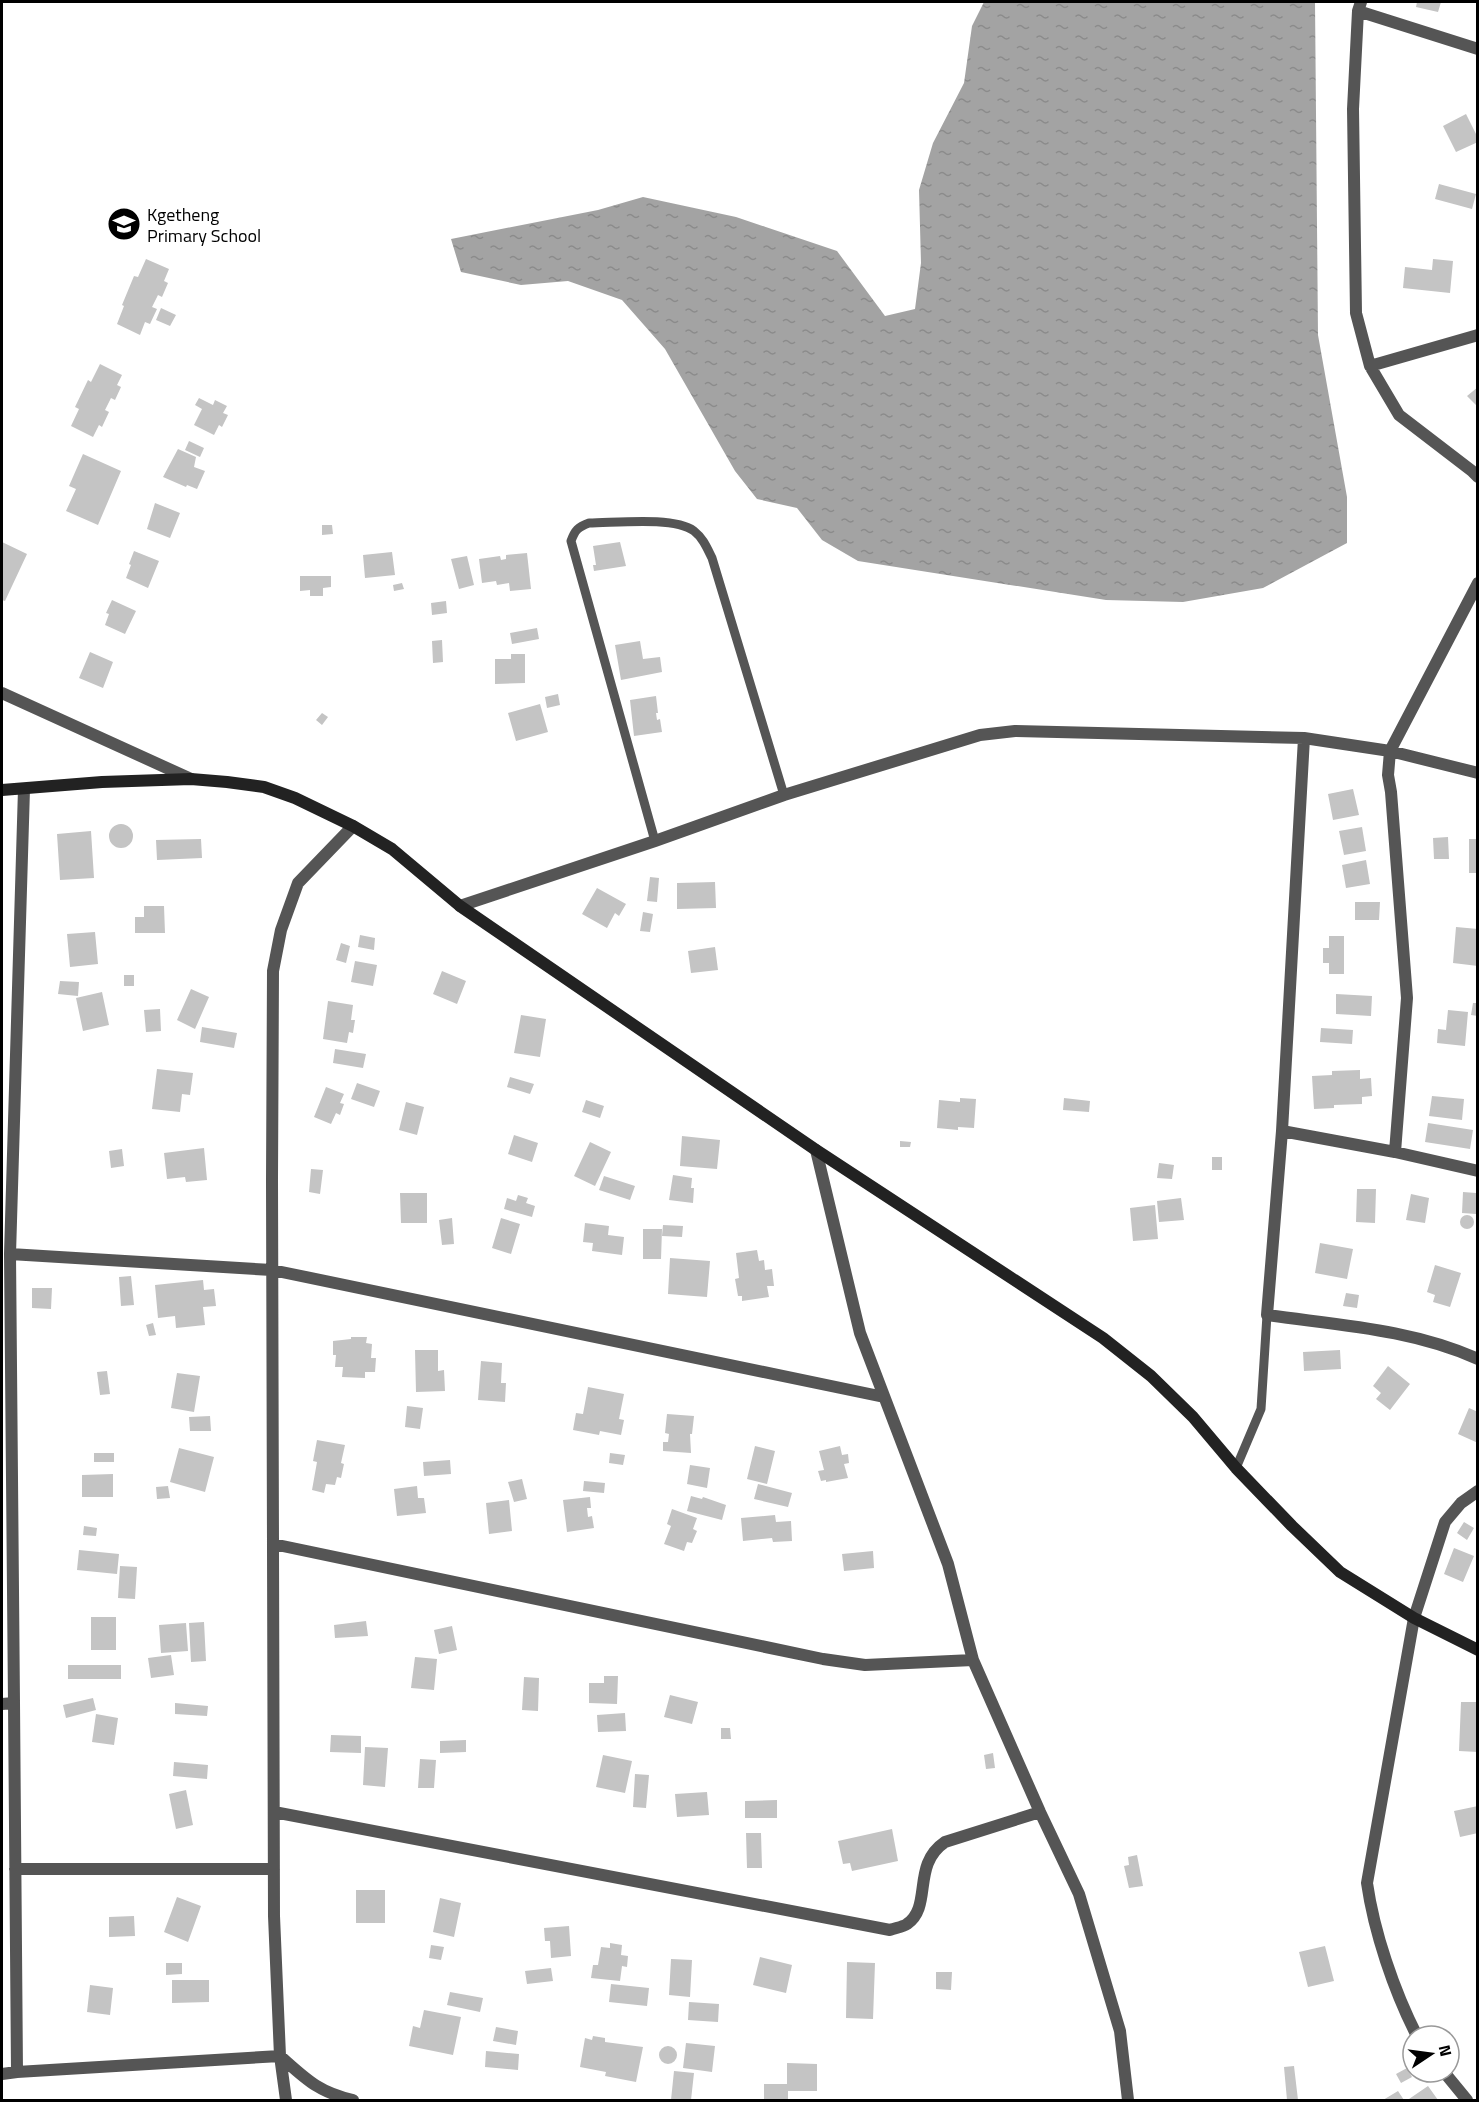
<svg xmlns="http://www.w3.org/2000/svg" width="1479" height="2102" viewBox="0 0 1479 2102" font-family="'Titillium Web',sans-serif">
<defs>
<pattern id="water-ripples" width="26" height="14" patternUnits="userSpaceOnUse" patternTransform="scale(1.5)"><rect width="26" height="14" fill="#a3a3a3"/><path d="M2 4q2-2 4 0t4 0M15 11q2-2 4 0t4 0" fill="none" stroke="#8b8b8b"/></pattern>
</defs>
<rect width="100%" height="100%" fill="#fff"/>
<path fill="url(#water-ripples)" d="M984 2H1315L1318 335 1347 497V543L1263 588 1183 602 1106 600 858 561 822 540 797 508 757 499 735 471 665 349 622 300 568 281 521 285 461 272 451 239 598 210 643 197 736 217 837 251 885 316 915 309 921 263 919 190 933 143 964 83 972 26Z"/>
<path fill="#c4c4c4" d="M1417 2H1441L1438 12 1416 7Z
M1466 114 1478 138V142L1456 152 1443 126Z
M1439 184 1476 194 1472 209 1435 199Z
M146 259 169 269 164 281 168 283 162 297 158 295 152 307 157 309 150 324 145 322 140 335 117 324 124 306 122 305 134 276 138 277Z
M1433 259 1453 261 1450 293 1403 288 1405 267 1432 270Z
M161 308 176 315 170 326 156 320Z
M100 364 122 375 117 385 121 387 115 400 111 398 105 410 109 412 102 427 99 425 93 437 71 426 79 409 75 407 88 380 91 382Z
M1478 387V407L1467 396Z
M199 398 213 405 215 400 227 406 223 413 228 415 222 427 219 425 214 435 194 425 202 409 195 405Z
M189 441 204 448 200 457 185 450Z
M178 449 196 457 194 467 205 471 197 489 187 485 186 487 163 477Z
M83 454 121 471 98 525 66 511 76 489 69 486Z
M155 503 180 513 170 538 147 529Z
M322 525H332L333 534 322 535Z
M2 542 27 554 5 601 2 600Z
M620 542 626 566 594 571 593 565H596L593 546Z
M134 551 159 561 148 588 126 578 131 565 129 564Z
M392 552 395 575 365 578 363 555Z
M527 553 531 589 510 591 509 583 497 585 496 581 482 583 479 559 500 556 501 560 506 559V555Z
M467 556 474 585 459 589 451 559Z
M300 576H331V587L323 588V596H310V590L300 591Z
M402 583 404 589 394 591 393 585Z
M112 600 136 611 125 634 105 625 109 614 106 613Z
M446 601 447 613 432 615 431 603Z
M537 628 539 639 512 644 510 633Z
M442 640 443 662 433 663 432 641Z
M640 641 643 659 660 657 662 672 621 680 615 645Z
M90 652 113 662 103 688 79 678Z
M511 654H525V683L495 684V659H511Z
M558 694 560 705 547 708 545 697Z
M656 696 658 713H656L657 720 660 719 662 732 634 736 630 700Z
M540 704 548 732 516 741 508 713Z
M322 713 328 717 322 725 316 720Z
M1353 789 1359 815 1333 820 1328 794Z
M109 836a12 12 0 1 1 24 0a12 12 0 1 1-24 0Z
M1362 827 1366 851 1344 855 1339 831Z
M91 831 94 878 60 880 57 834Z
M1448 837 1449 859H1434L1433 838Z
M201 839 202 858 157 860 156 840Z
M1469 839H1478V873H1469Z
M1366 860 1370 884 1346 888 1342 865Z
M650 877 659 878 657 902 647 901Z
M715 882 716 908 677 909V883Z
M597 888 626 904 619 916 615 913 607 928 582 914Z
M1355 902H1380L1379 920H1355Z
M144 906H164L165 933H135V917H144Z
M643 912 653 914 650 932 640 931Z
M1456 927 1478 929V966L1453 963Z
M95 932 98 964 70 967 67 934Z
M360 935 375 938 374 950 358 947Z
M1329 936H1344V974H1329V963H1323V948H1329Z
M341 943 350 946 346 963 336 960Z
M715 947 718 970 691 973 688 951Z
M355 961 377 965 373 986 351 982Z
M442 971 466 981 457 1004 433 994Z
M124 975H134V986H124Z
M60 981 79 982 78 996 58 994Z
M191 989 209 997 195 1029 177 1020Z
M102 992 109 1025 83 1031 76 998Z
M1336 994 1372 996 1371 1016 1336 1014Z
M328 1001 353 1005 351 1020H355L353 1033 349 1032 347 1043 323 1039Z
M1473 1003H1478V1016L1471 1015Z
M160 1009 161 1031 146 1032 144 1010Z
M1448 1010 1468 1012 1465 1046 1437 1043 1438 1029 1446 1030Z
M521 1015 546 1019 540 1057 514 1053Z
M202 1027 237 1033 234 1048 200 1042Z
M1321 1028 1353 1030 1352 1044 1320 1042Z
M335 1049 366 1054 363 1068 333 1063Z
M157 1069 193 1073 190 1095 182 1094 180 1112 152 1109Z
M1360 1070V1079L1371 1078 1372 1096 1362 1097V1104L1334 1105V1108L1314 1109 1312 1076 1332 1075V1071Z
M510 1077 534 1084 530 1094 507 1087Z
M357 1083 380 1091 374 1107 351 1099Z
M326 1087 344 1094 340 1103 344 1104 340 1115 336 1113 331 1124 314 1117Z
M1432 1096 1464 1099 1462 1120 1429 1116Z
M960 1098 976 1099 974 1128 958 1127V1130L937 1128 939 1100 960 1102Z
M1064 1098 1090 1101 1089 1112 1063 1110Z
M586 1100 604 1106 600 1118 582 1112Z
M406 1102 424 1107 417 1135 399 1130Z
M1428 1123 1473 1130 1470 1149 1425 1142Z
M514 1135 538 1143 532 1162 508 1154Z
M682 1136 720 1140 717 1169 680 1166Z
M900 1141 911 1142 910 1147H900Z
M590 1142 611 1152 595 1186 574 1176Z
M204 1148 207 1180 186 1182 185 1177 167 1179 164 1153Z
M122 1149 124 1166 111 1168 109 1151Z
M1212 1157H1222V1170H1212Z
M1159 1163 1174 1165 1172 1179 1157 1178Z
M311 1169 323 1170 320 1194 309 1192Z
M673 1175 692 1178 691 1188H694L693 1203 669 1200Z
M604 1176 635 1186 630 1200 599 1190Z
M1357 1189H1376L1375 1223 1356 1222Z
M1463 1192 1476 1193V1214L1462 1213Z
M400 1193H427V1223H401Z
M1411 1194 1429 1198 1425 1223 1406 1220Z
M518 1195 528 1198 526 1203 535 1206 532 1217 504 1209 507 1198 516 1201Z
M1181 1198 1184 1220 1159 1222 1157 1201Z
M1155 1205 1158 1239 1133 1241 1130 1208Z
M1460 1222a7 7 0 1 1 14 0a7 7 0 1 1-14 0Z
M452 1218 454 1244 442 1245 439 1220Z
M501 1218 520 1224 511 1254 492 1248Z
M585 1223 609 1226 608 1235 624 1237 622 1255 592 1251 593 1243 583 1242Z
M663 1225 683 1226 682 1237 662 1236Z
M643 1229H662L661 1259H643Z
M1320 1243 1353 1249 1347 1279 1315 1273Z
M757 1250 759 1261 764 1260 765 1270 772 1269 774 1286H767L769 1297 742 1301V1296H738L735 1279 739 1278 736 1253Z
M670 1258 710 1261 707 1297 668 1294Z
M1435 1265 1461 1273 1450 1307 1433 1302 1435 1295 1427 1292Z
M131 1276 134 1305 121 1306 119 1277Z
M203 1280 204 1290 214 1289 216 1306 203 1307 205 1325 176 1328 175 1316 158 1318 155 1285Z
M32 1288H52L51 1309 32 1308Z
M1346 1293 1359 1295 1357 1308 1343 1306Z
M153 1323 156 1335 149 1336 146 1325Z
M351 1337H367L366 1343 372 1344 371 1358H376L375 1372H365V1378L342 1377 343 1367H335L336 1355H333V1341L351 1339Z
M415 1350H438V1371L444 1370 445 1391 416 1392Z
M1340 1350 1341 1369 1304 1371 1303 1352Z
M481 1361 502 1363 501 1383H506L505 1402 478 1400Z
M1388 1366 1410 1384 1390 1410 1376 1399 1381 1393 1373 1386Z
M107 1371 110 1394 100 1395 97 1372Z
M177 1373 200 1376 194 1412 171 1408Z
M588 1387 624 1394 619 1419 624 1420 621 1435 600 1431 599 1435 573 1430 576 1413 583 1414Z
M407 1406 423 1408 420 1429 405 1427Z
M1469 1408 1478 1412V1443L1458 1434Z
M667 1414 694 1416 692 1434H690L691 1453 663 1451V1442H668L669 1434 665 1433Z
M210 1416 211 1431H190L189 1417Z
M317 1440 345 1445 341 1463 344 1464 341 1478 337 1477 335 1485 326 1484 324 1493 312 1490 317 1462 313 1461Z
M755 1446 775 1451 767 1484 747 1479Z
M840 1446 842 1455 848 1454 849 1463 844 1464 848 1478 826 1482V1480L821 1481 818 1471 824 1470 819 1451Z
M179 1448 214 1457 205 1492 170 1482Z
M94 1453H114V1462H94Z
M610 1453 625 1455 623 1465 609 1463Z
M450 1460 451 1474 424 1476 423 1462Z
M690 1465 710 1468 707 1488 687 1484Z
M113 1474V1497H82V1475Z
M522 1479 527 1499 514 1502 508 1482Z
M584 1481 605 1483 604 1493 583 1491Z
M758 1484 792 1493 788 1507 754 1499Z
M168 1486 170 1498 157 1499 156 1487Z
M417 1486 418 1498H424L426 1513 397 1516 394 1489Z
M691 1496 702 1499 703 1497 726 1505 722 1520 687 1511Z
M590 1497 591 1508H587L588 1517 592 1516 594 1528 567 1532 563 1500Z
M509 1500 512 1531 489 1534 486 1503Z
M672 1509 697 1518 693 1529 697 1531 692 1543 687 1542 684 1551 664 1544 671 1526 667 1524Z
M775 1515 776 1522 791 1521 792 1541 773 1542 772 1538 743 1541 741 1518Z
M1464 1522 1474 1528 1467 1540 1457 1533Z
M84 1526 97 1528 96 1536 83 1535Z
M1454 1548 1474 1556 1463 1582 1444 1574Z
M79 1550 119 1554 117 1574 77 1570Z
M873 1551 874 1568 844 1571 842 1554Z
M120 1566 137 1567 135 1599 118 1598Z
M91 1617H116V1650H91Z
M366 1621 368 1636 335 1638 334 1625Z
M204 1622 206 1661 191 1662 189 1623Z
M186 1623 188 1651 161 1653 159 1625Z
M452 1626 457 1650 439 1654 434 1630Z
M171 1655 174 1675 151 1678 148 1658Z
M415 1657 437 1659 434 1690 411 1688Z
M68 1665H121V1679H68Z
M604 1676H618L617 1704 589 1703V1683H604Z
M524 1677 539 1678 538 1711 522 1710Z
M670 1695 698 1702 692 1724 664 1717Z
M93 1698 96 1710 66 1718 63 1705Z
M1461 1702H1478V1752L1459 1751Z
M175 1703 208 1706 207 1716 175 1714Z
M625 1713 626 1731 598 1732 597 1715Z
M96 1714 118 1718 114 1745 92 1742Z
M721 1728H730L731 1739H721Z
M331 1735 361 1736V1753L330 1752Z
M466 1740V1752L440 1753V1741Z
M365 1747 388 1748 385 1787 363 1785Z
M993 1753 995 1768 986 1769 984 1755Z
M603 1755 632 1761 625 1793 596 1787Z
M420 1759 436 1760 434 1788H418Z
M174 1762 208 1765 207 1779 173 1776Z
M635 1774 649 1775 646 1808 633 1807Z
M186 1790 193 1825 176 1829 169 1794Z
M707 1792 709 1815 677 1817 675 1794Z
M777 1800V1818H745V1801Z
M1478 1806V1833L1460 1837 1454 1811Z
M892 1829 898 1861 852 1871 850 1863 843 1864 838 1841Z
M746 1833H761L762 1868H747Z
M1137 1855 1143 1886 1129 1888 1124 1866 1129 1865 1128 1857Z
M356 1890H385V1923H356Z
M177 1897 201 1906 188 1942 164 1932Z
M440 1898 461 1903 454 1937 433 1932Z
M134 1916 135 1936 109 1937V1917Z
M569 1926 571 1956 551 1958 550 1941H545L544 1928Z
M610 1943 622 1945 621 1955 628 1956 627 1967 622 1966 620 1981 591 1978 593 1965H598L601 1947 610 1948Z
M431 1945 444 1947 441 1960 429 1958Z
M1325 1946 1334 1981 1308 1987 1299 1952Z
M760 1957 792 1965 786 1993 753 1985Z
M671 1959 692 1960 690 1997 669 1995Z
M847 1962 875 1963 873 2019 846 2018Z
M166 1963H182V1974L166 1975Z
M551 1968 553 1981 527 1984 525 1971Z
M936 1972H952L951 1990 936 1989Z
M172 1980H209V2002L172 2003Z
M611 1984 649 1988 647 2006 609 2002Z
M90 1985 113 1988 110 2015 87 2012Z
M450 1992 483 1998 480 2012 447 2005Z
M689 2002 719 2004 718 2022 688 2020Z
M424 2010 461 2017 453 2055 409 2046 413 2026 420 2028Z
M496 2027 518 2031 516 2045 493 2041Z
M593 2036 605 2038V2042L643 2047 636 2082 605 2076 606 2072 580 2067 585 2038 592 2040Z
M686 2043 715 2046 712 2072 683 2068Z
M659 2055a9 9 0 1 1 18 0a9 9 0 1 1-18 0Z
M486 2051 519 2054 518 2070 485 2067Z
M787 2063 817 2064V2091H788V2100H764V2084H787Z
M1294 2066 1298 2100H1287L1284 2067Z
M1407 2068 1412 2077 1401 2083 1396 2074Z
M674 2071 694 2073 691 2100H671Z
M1428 2086 1438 2100H1411L1409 2099Z
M1398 2091 1404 2100H1383Z"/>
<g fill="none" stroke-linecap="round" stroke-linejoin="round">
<path stroke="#555" stroke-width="9" d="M655 841 571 541C575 530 578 527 589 523 615 523 674 516 694 531 703 538 707 548 712 558L784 795
M1236 1468 1261 1409 1267 1315"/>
<path stroke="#555" stroke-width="12" d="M1361 2 1358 11 1353 109 1356 313 1370 366 1399 415 1472 471 1478 477
M1358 11 1478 49
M1370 366 1478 335
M2 693 191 779
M1304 738 1282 1131 1267 1315C1337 1325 1412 1329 1478 1359
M460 906 655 841 784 795 980 735 1015 731 1304 738 1390 751 1478 773
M1282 1131 1395 1152 1478 1171
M816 1150 860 1333 948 1564 973 1660 1040 1812 1079 1894 1120 2031 1128 2100
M1395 1152 1407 998 1391 792 1388 775 1390 751 1478 583
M10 1254 272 1270 884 1397
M273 1544 823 1659 865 1665 973 1660
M14 1703 17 2072 280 2056C306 2079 318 2092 353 2100
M2 1704 14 1703 10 1254 24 789
M274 1812 890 1930C895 1928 903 1927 907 1924 933 1906 911 1865 945 1842L1040 1812
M15 1869H274
M1417 2036C1394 1991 1374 1932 1367 1883L1414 1618 1445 1522 1461 1503 1478 1491
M1444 2072 1467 2100
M2 2074 17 2072
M286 2100 280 2056 274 1916 272 1180 273 971 281 930 298 883 353 826"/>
<path stroke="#222" stroke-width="12" d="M2 790 102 782 191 779 227 782 264 787 295 798 353 826 392 849 460 906 816 1150 1103 1338 1151 1376 1193 1417 1236 1468 1292 1526 1340 1572 1414 1618 1478 1650"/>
</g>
<defs>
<g id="school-disc" transform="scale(1.725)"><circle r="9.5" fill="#000" stroke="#fff"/><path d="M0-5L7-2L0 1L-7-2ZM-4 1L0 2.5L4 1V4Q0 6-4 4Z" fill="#fff"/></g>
</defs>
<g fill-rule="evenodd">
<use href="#school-disc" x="124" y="224"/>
</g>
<g text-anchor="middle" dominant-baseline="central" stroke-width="4.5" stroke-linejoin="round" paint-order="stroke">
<g font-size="18" fill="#000" stroke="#fff" text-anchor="start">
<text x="147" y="214">Kgetheng<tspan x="147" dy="21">Primary School</tspan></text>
</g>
</g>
<rect width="1479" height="2102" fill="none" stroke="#000000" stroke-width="6"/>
<g transform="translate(1431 2054) rotate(77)"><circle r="28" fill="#ffffff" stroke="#999999" stroke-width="1.5"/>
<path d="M0-4.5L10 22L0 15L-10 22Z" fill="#000000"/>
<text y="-9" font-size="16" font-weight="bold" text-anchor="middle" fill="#000000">N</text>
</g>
</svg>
